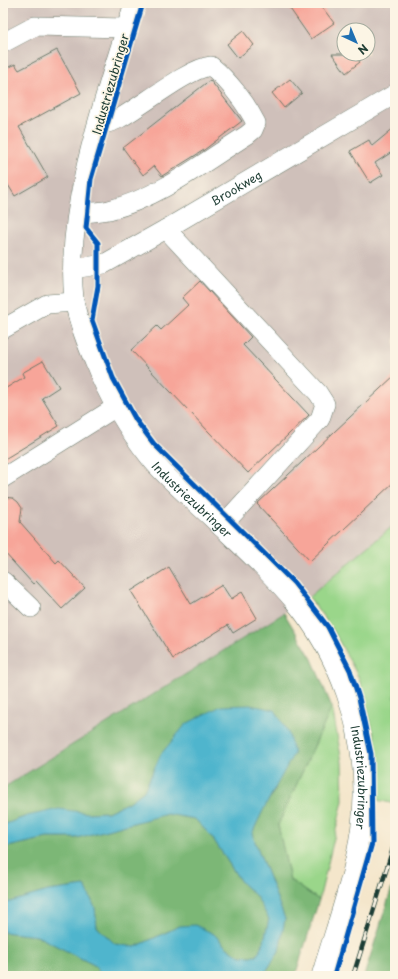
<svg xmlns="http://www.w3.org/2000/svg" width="398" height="979" viewBox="0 0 398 979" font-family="'Playpen Sans',sans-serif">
<rect width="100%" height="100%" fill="#fcf5e5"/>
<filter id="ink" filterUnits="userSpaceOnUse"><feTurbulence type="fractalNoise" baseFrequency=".025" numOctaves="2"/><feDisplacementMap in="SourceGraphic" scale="8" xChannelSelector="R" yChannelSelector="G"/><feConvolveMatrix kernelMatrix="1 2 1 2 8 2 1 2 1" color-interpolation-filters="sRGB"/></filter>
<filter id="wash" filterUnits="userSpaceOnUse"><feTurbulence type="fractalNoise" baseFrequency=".012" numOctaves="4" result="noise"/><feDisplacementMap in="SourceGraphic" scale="16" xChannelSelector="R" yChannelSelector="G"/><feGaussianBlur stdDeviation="0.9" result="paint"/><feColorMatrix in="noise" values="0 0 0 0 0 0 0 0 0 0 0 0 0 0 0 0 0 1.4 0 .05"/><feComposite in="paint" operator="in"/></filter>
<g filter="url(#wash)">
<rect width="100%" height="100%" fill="#f4e6cb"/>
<path fill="#cfc0ba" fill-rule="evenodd" d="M3 3H395V524L309 597 3 788ZM344 30H368V54H344Z"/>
<path fill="#9ad68a" stroke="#5c8a5f" d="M395 524V804L377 800 375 738 359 678 333 630 309 597Z
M332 707 342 762 343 801 319 900 290 880 278 825Z"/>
<path fill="#7bb776" stroke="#4d7a55" d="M284 613 312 659 332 707 278 825 290 880 319 900 295 976H263L279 951 285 919 252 834 262 811 276 788 161 754 144 791 131 801 108 812 27 816 3 825V788Z
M167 814 195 819 212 837 241 882 256 896 269 919 264 941 257 956H241L226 947 214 934 179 926 135 947 115 944 97 927 95 908 85 886 48 891 3 904V848L47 838H77Z
M395 878V976H364Z
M3 932 37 936 94 965 102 976H3Z"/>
<path fill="#4fb5cd" stroke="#377980" d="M250 705 275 710 288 732 294 753C280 780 264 806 252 834L285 919 279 951 263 976H102L94 965 37 936 3 932V904L48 891 85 886 95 908 97 927 115 944 135 947 180 926 195 925 214 934 226 947 241 956H257L264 941 269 919 256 896 241 882 212 837 195 819 167 814 77 838H47L3 848V825L27 816 59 809 88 813 108 812 131 801 144 791 161 754 186 724 221 706Z"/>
<g id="blocks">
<path fill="#f7a599" d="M286 3H319L334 23 311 39Z
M243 31 254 45 238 58 227 44Z
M57 50 81 93 19 127 48 177 15 196 3 177V70L15 64 19 70Z
M332 54H354L360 62 346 73Z
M290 79 302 93 284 108 272 93Z
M210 80 242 121 204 150 162 176 154 166 143 175 123 148Z
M395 127V150L375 163 383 175 370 183 350 151 369 140 372 146Z
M200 281 251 337 243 345 309 415 248 473 131 350 157 326 161 330 188 305 182 298Z
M43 361 59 387 42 398 59 426 3 460V390L24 377 22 373Z
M395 375V481L310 561 257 504Z
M3 497 13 498 18 502 22 508 20 522 56 563 59 560 85 588 62 609 36 581 33 584 3 551Z
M169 567 191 604 222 585 231 599 242 592 257 618 233 633 228 625 173 659 131 591Z"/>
</g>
</g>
<g filter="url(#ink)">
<use href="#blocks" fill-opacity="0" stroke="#6a7869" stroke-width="1"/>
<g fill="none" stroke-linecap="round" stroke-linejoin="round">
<g stroke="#6a7869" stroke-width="20">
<g id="minor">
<path id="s1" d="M134 3C107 92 64 206 74 299 77 320 86 342 94 361 108 397 127 429 151 459 169 481 193 500 214 520 241 546 270 572 294 601 339 655 364 727 363 797 362 858 338 918 321 976"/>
<path d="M3 43 35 26 126 28"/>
<path d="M78 214C88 212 99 212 109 210 159 198 204 162 247 135L253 130 256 123C246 103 228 80 211 66 189 68 142 106 120 118 114 122 104 124 97 126"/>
<path d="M166 229 318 393 325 404 320 419 221 527"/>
<path id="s2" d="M73 269 104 264 166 229 395 94"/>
<path d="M3 329 47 304 74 302"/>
<path d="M3 478 116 407"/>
<path d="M3 581 31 608"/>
</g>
</g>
<use href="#minor" stroke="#fff" stroke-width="19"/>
<g stroke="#1f3d34" stroke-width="4.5">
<path id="rail" d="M353 976 395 842"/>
</g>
<use href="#rail" stroke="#fcf5e5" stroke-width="3" stroke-dasharray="9" stroke-linecap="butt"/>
<g stroke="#fcf5e5" stroke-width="8">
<path id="cycleway" d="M143 3 91 179 86 228 98 243V286L92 320 113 378 136 420 154 444 294 583 328 627 350 670 359 698 371 754 372 843 334 976"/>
</g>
<use href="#cycleway" stroke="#0057b8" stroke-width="5"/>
</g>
</g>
<g text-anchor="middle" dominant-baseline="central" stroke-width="3.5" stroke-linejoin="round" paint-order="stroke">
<g font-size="12" fill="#1f3d34" stroke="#fcf5e5">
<text transform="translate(110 84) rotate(-74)">Industriezubringer</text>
<text stroke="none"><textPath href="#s2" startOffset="184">Brookweg</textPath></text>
<text stroke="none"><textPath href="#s1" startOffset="541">Industriezubringer</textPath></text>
<text stroke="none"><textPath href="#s1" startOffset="877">Industriezubringer</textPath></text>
</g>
</g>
<rect width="398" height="979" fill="none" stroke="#fcf5e5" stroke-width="16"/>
<g transform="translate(356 42) rotate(136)"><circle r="19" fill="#fcf5e5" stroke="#a4ab9e"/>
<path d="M0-3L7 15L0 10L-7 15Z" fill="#1f6fb2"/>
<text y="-6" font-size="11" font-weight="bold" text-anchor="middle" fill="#1f3d34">N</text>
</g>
</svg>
